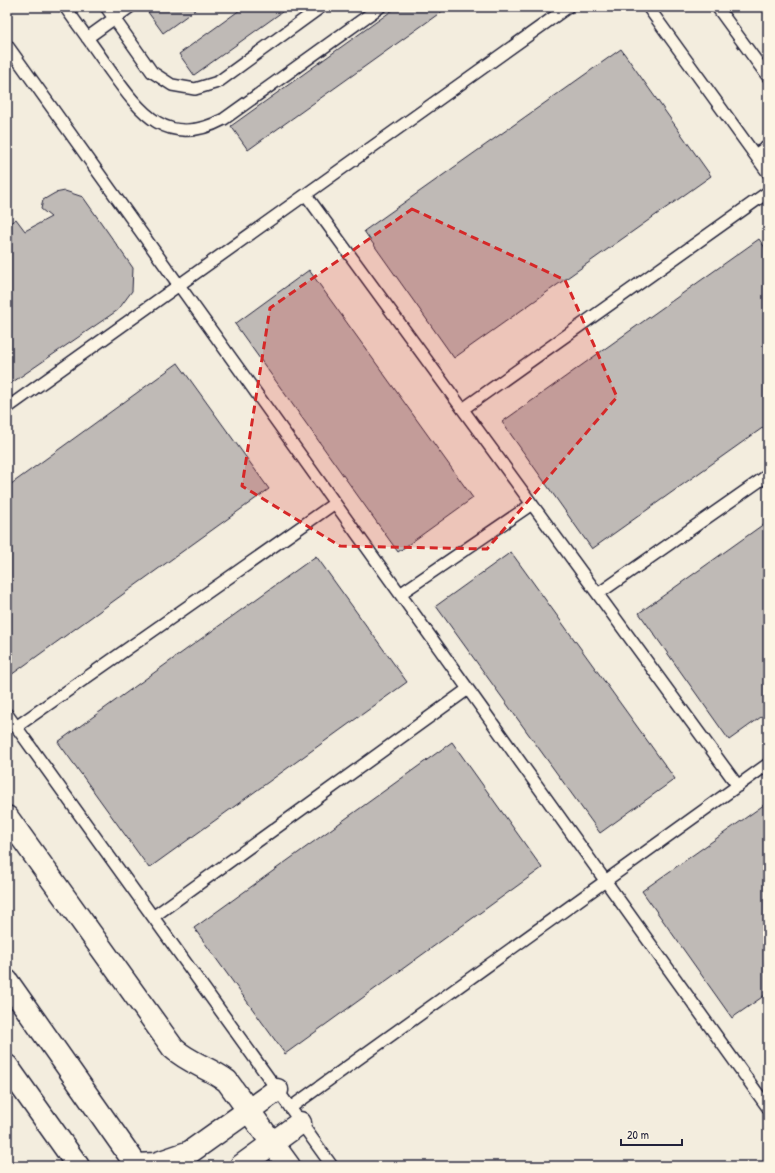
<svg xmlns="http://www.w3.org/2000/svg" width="775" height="1173" viewBox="0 0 775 1173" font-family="'Patrick Hand',sans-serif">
<rect width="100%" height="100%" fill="#f3edde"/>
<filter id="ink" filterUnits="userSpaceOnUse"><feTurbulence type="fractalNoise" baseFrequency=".025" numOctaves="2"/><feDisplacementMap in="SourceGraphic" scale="8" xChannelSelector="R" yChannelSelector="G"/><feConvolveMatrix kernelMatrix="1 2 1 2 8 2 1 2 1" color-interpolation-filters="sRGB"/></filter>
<g filter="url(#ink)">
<path fill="#bfbab6" stroke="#22223b" d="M147 7H199L163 33 145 8Z
M244 7H289L194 75 179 54Z
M397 7H448L248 150 231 126Z
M621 49 711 176 454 358 364 231Z
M65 191 83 197 133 268 132 291 118 310 7 386V225L16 219 25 231 51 217 41 209 43 200 55 193Z
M759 239 768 252V424L592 549 502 422Z
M309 270 473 498 398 552 235 324Z
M178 363 269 489 11 675 7 670V487Z
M768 521V712L729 740 639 613Z
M511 552 675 779 600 833 436 606Z
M316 556 407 682 149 868 58 742Z
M452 742 542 868 285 1054 194 928Z
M768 802V993L732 1018 642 891Z"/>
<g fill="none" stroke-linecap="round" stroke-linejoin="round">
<g stroke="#22223b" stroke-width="14">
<path id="lane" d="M65 7C80 28 95 48 109 69 140 112 166 150 224 119L380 7
M106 7 152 72 172 85 195 89 218 82 321 7
M648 7 768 173
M717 7 768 77
M87 38 130 7
M7 45 768 1108
M755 155 768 146
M306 195 738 786
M7 408 568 7
M463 409 768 192
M400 594 532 504
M598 594 768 475
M7 714 332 1166
M16 727 335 503
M153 917 468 689
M290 1108 768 764"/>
</g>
<g stroke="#22223b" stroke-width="25">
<path id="street" d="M7 817 173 1048C189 1063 210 1068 227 1081L289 1166
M7 981 137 1166
M7 1066 78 1166
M137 1165 155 1164 190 1152 277 1090
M241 1166 300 1123"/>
</g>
<use href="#lane" stroke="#fcf5e5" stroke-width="11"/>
<use href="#street" stroke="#fcf5e5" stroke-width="22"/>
</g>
</g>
<path fill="#d62828" fill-opacity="0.2" stroke="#d62828" stroke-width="3" stroke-dasharray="8 5" stroke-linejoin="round" d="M412 209 565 280 617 397 487 549 340 546 242 486 270 308Z"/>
<rect width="775" height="1173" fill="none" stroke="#fcf5e5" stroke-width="24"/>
<rect x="12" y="12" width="751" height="1149" fill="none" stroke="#22223b" stroke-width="1.5" filter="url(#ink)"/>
<path d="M621 1139v6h61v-6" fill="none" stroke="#22223b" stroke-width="2"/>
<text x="627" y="1139" font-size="12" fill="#22223b" stroke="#fcf5e5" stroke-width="3" paint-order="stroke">20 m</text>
</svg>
